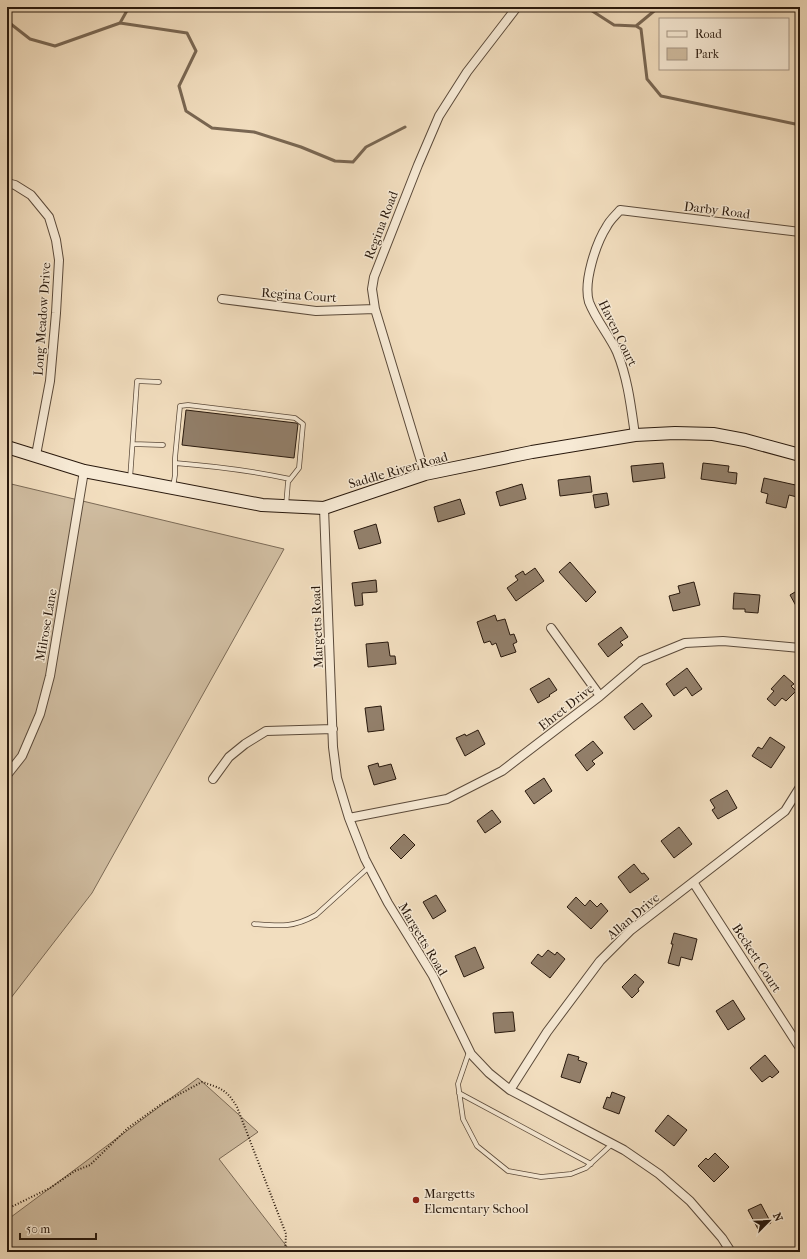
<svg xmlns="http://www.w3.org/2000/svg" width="807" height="1259" viewBox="0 0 807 1259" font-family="'IM FELL French Canon',serif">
<rect width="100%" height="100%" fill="#f2debf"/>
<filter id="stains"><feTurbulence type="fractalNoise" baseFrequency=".005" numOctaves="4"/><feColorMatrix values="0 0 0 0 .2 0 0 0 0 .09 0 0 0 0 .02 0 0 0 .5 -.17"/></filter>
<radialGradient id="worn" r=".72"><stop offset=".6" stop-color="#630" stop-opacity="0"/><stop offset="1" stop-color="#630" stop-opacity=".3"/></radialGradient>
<path fill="#d0bda1" stroke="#7c6b57" d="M7 483 284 549 92 893 7 1003Z
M198 1078 258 1132 219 1159 291 1252H7V1220Z"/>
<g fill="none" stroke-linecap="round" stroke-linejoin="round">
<path stroke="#796753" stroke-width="3" d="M586 7 614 25 636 26 659 7
M7 21 30 39 55 46 120 23 129 7
M120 23 187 33 196 51 179 86 186 111 212 128 254 132 301 147 335 161 353 162 366 147 405 127
M636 26 641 29 647 79 661 96 800 125"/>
</g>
<path fill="#927f6a" stroke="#29190d" d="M186 410 296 423 298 424 294 458 182 445Z
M663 463 665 478 633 482 631 466Z
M703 463 729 466 728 472 737 473 736 484 701 479Z
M590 476 592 492 560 496 558 480Z
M764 478 800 486 797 497 789 495 786 508 766 503 768 494 761 492Z
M522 484 526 499 500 506 496 492Z
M607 493 609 505 595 508 593 495Z
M460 499 465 514 438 522 434 507Z
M376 524 381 543 359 549 354 531Z
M570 562 596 592 586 602 559 572Z
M535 568 544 581 516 601 507 588 518 580 515 576 523 571 525 575Z
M376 580 377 592 362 593 363 605 355 606 352 583Z
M694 582 700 605 673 611 669 596 680 593 678 586Z
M800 589V613L790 595Z
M734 593 760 595 758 613 745 612V609H733Z
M495 615 497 621 505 619 510 635 514 634 517 642 513 644 516 652 501 657 496 643 492 645 490 641 484 643 477 622Z
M621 627 628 637 620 642 623 645 608 657 598 644Z
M388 642 390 656H395L396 664 368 667 366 644Z
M687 668 702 689 692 696 686 687 674 696 666 684Z
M784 675 794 684 791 686 796 691 786 701 782 698 775 706 767 699 774 691 771 689Z
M549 678 557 690 549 695 550 696 538 703 530 689Z
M642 703 652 716 634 730 624 717Z
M381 706 384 730 368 732 365 708Z
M478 730 485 744 465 756 456 738 465 734 466 736Z
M770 737 785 747 771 768 752 756 758 747 762 749Z
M593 741 603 753 592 761 595 764 587 771 575 755Z
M378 763 379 767 391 764 396 779 374 785 368 766Z
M544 778 552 791 534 804 525 791Z
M727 790 737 808 718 819 712 810 715 808 710 800Z
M492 810 501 822 485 833 477 821Z
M679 827 692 844 674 858 661 841Z
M404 834 415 845 401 859 390 848Z
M634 864 642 874 644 873 649 879 630 893 618 877Z
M436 895 446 911 433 919 423 902Z
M576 897 585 906 590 900 597 907 601 903 608 911 591 929 567 907Z
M674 933 697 939 692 960 681 957 679 966 668 963 673 944H671Z
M475 947 484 968 464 977 455 956Z
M548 950 555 955 557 952 565 959 550 978 531 963 538 954 542 957Z
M635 974 644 982 638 989 639 991 632 998 622 987Z
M733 1000 745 1019 728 1030 716 1011Z
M513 1012 515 1031 495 1033 493 1013Z
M568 1054 579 1057 578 1060 587 1063 580 1083 561 1077Z
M765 1055 779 1072 772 1078 770 1076 762 1082 750 1068Z
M612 1092 625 1097 619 1114 603 1108 607 1097 610 1098Z
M668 1115 687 1130 674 1146 655 1131Z
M715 1153 729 1167 714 1182 698 1166 706 1158 708 1160Z
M761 1204 771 1223 758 1229 748 1210Z"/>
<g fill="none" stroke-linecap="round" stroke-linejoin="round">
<g stroke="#5b4a3a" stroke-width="5.5">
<path id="service" d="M133 444 163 445
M175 463C213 466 253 471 290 479
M130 479 137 381 159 382
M173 487 175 475V458L180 406 188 405 295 418 303 424 299 468 288 482 286 506
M254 924C279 926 293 928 316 915L369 867
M469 1052 458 1084 463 1119 477 1146 508 1171 541 1177 571 1174 586 1168 612 1144
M459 1093 591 1164"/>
</g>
<g stroke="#5b4a3a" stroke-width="10">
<path id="minor" d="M7 183 15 185 31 195 49 217 56 240 59 260 56 313 50 381 36 455
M222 299 316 311 375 309
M635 435C631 407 628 379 617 352 609 335 596 320 589 302 583 282 596 243 607 226 610 220 616 215 620 210L800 232
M425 474 375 309 372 289 374 277 418 165 439 116 467 72 517 7
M324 508 333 747 337 778 349 818 365 859 388 903 433 976 471 1054 489 1073 510 1090 624 1150 659 1174 690 1201 722 1238 731 1252
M551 628 600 696
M7 775 22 756 40 714 50 676 84 471
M213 779 229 757 245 744 266 731 333 729
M349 818 447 799 502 771 600 696 641 661 685 643 723 641 800 648
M693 882 800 1048
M510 1090 547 1032 600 961 631 930 785 811 800 787"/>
</g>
<g stroke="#29190d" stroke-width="14">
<path id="secondary" d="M7 447 84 471 262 505 324 508 425 474 532 452 635 435 675 433 713 434 745 440 800 455"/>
</g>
<path stroke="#29190d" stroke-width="2" stroke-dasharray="1 2" stroke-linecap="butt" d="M7 1209 50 1188 75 1171 90 1165 128 1128 163 1103 202 1082C221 1088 227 1090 237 1107L286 1234 285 1252"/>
<use href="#service" stroke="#f7ead5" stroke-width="4"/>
<use href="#minor" stroke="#f7ead5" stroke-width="8"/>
<use href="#secondary" stroke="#f7ead5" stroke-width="12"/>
</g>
<circle fill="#8f2418" stroke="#f7ead5" stroke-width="1.5" cx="416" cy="1200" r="4"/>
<g text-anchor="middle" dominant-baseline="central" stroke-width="3" stroke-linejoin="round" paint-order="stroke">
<g font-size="13" fill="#29190d" stroke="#f7ead5">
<text transform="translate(717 210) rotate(7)">Darby Road</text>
<text transform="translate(381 225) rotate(-69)">Regina Road</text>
<text transform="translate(299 295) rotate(4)">Regina Court</text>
<text transform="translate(42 319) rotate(-86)">Long Meadow Drive</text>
<text transform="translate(618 333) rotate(64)">Haven Court</text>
<text transform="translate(398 470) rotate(-16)">Saddle River Road</text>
<text transform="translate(46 625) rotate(-80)">Milrose Lane</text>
<text transform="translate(317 627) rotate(-92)">Margetts Road</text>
<text transform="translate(566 707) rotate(-38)">Ehret Drive</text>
<text transform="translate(633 916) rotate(-40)">Allan Drive</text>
<text transform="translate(423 939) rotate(59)">Margetts Road</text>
<text transform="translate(757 958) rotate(57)">Beckett Court</text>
</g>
<g font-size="13" fill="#29190d" stroke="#f7ead5" text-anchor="start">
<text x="424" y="1193">Margetts<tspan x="424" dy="15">Elementary School</tspan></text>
</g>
</g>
<rect width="807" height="1259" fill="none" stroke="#f2debf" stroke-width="24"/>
<rect x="8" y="8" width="791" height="1243" fill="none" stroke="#29190d" stroke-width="2"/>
<rect x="12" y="12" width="783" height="1235" fill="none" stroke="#29190d"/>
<rect x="659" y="18" width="130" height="52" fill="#f7ead5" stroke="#a59685"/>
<rect x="667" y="31" width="20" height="6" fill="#f7ead5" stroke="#a59685"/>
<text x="695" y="38" font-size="12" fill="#29190d">Road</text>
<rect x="667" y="48" width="20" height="12" fill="#d0bda1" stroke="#a59685"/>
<text x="695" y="58" font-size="12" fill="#29190d">Park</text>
<g transform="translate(769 1221) rotate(66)" stroke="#f7ead5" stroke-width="3" paint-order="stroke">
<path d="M0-3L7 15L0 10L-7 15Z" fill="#29190d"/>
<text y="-6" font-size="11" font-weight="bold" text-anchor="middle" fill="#29190d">N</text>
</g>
<path d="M20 1233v6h76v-6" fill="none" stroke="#29190d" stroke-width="2"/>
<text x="26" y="1233" font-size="12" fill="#29190d" stroke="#f7ead5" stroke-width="3" paint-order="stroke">50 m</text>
<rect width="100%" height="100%" filter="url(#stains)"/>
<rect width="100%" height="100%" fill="url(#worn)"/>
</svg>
